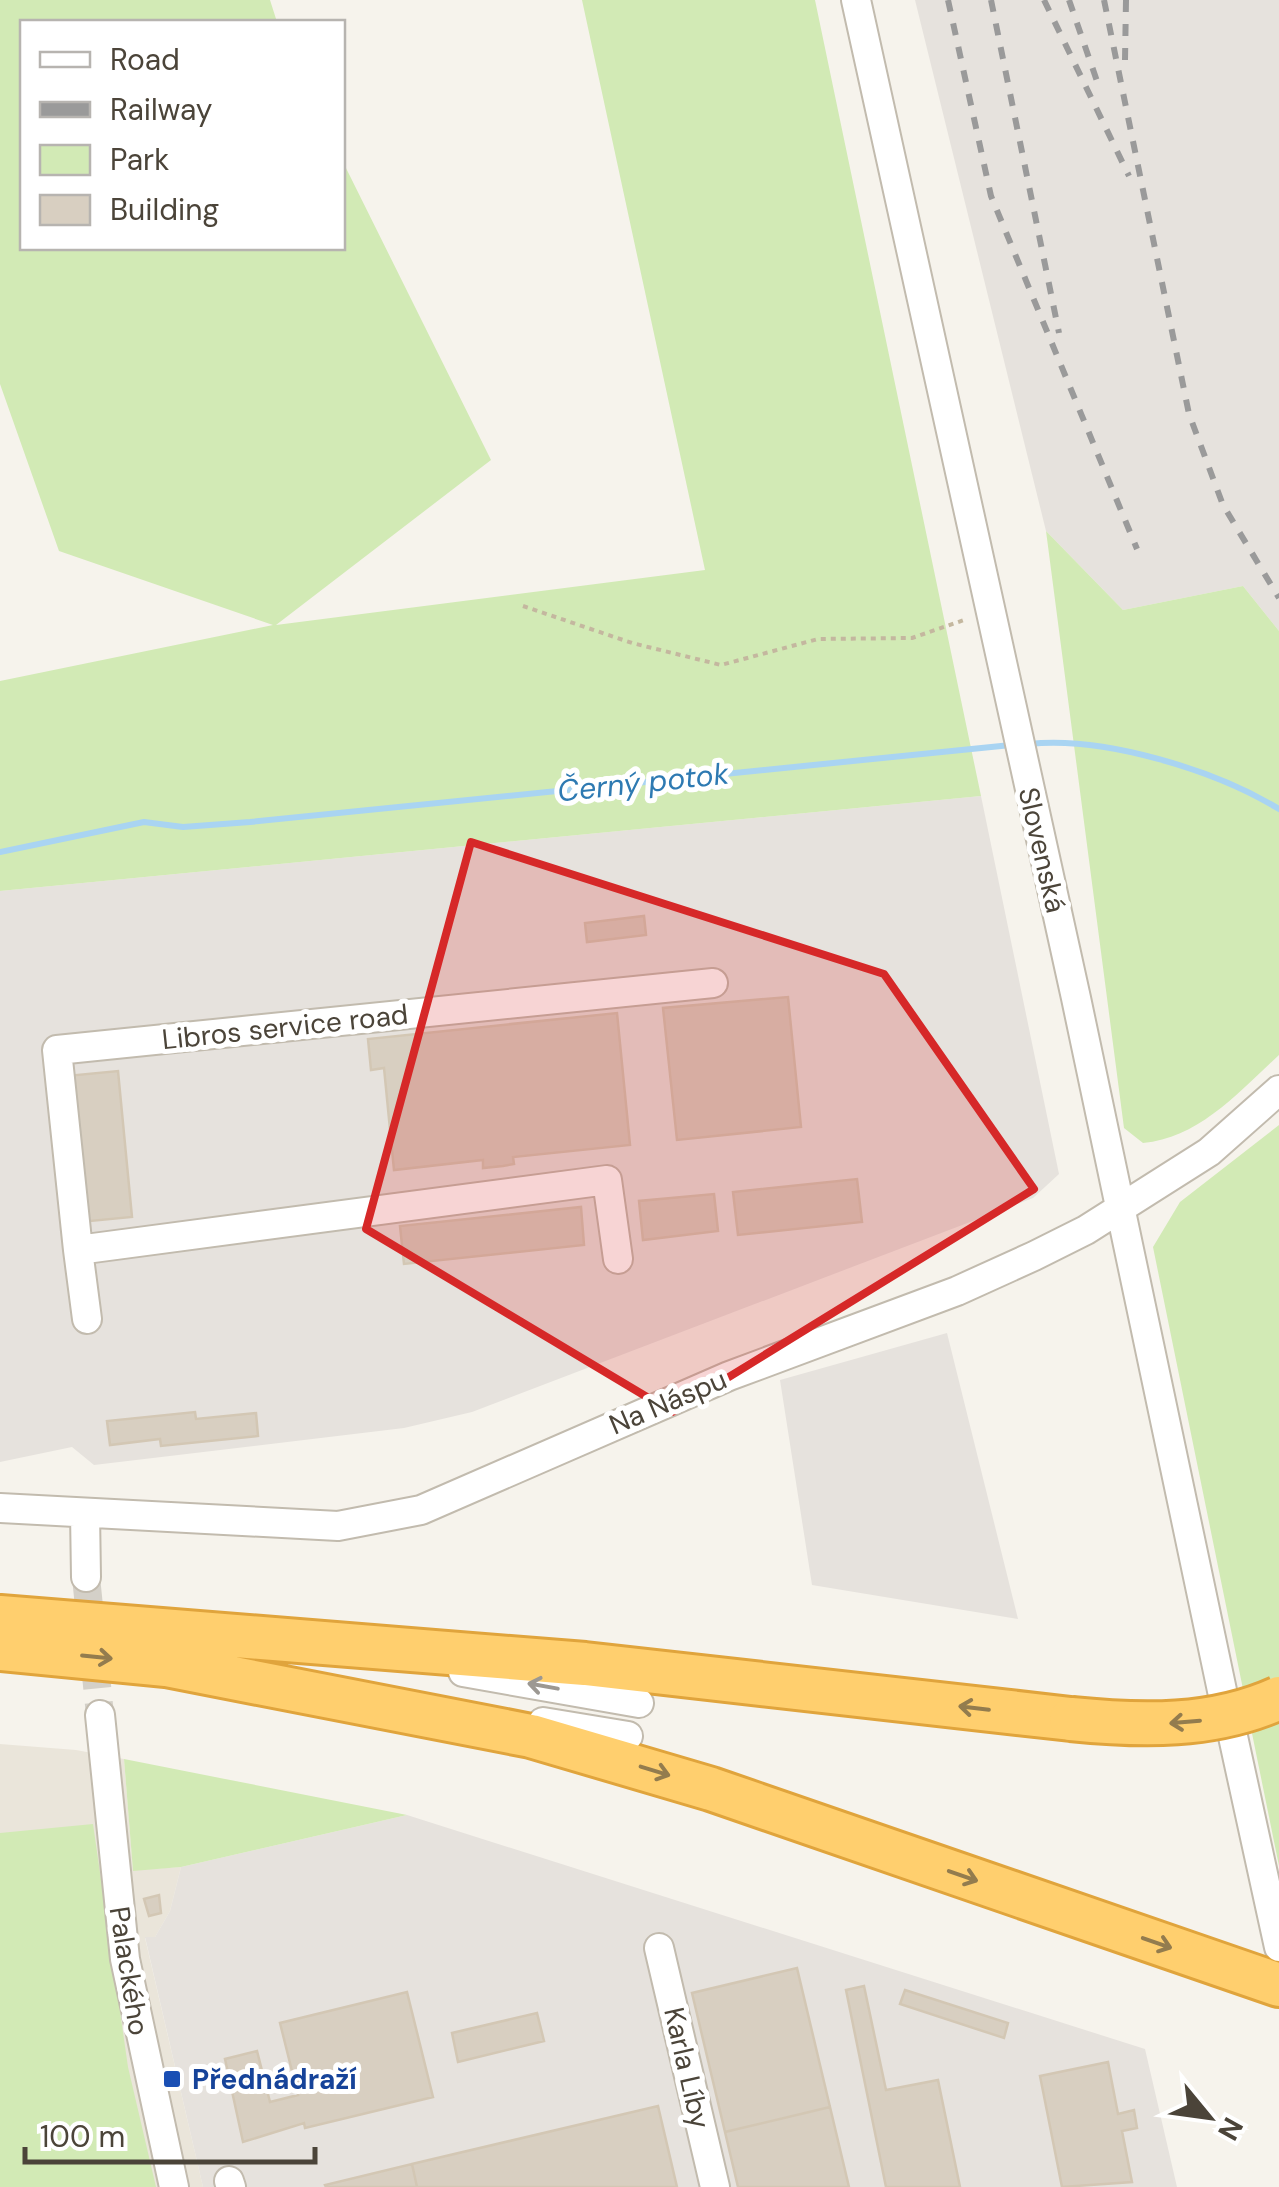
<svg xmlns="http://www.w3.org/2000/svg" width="1279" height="2187" viewBox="0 0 1279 2187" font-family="'DM Sans',sans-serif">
<rect width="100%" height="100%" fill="#f6f3ec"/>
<path fill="#eae5da" d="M0 1744 76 1750 124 1759 133 1870 181 1867 170 1911 155 1937 145 1938 203 2187H0Z"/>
<path fill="#e6e2dd" d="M915 0H1279V631L1243 586 1123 610 1046 531Z
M981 796 1059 1174 1033 1198 472 1412 404 1428 94 1465 72 1447 0 1462V891Z
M947 1333 1018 1619 812 1585 780 1380Z
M407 1815 1145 2049 1177 2187H203L145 1937H155L170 1911 181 1867Z"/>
<path fill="#d2eab5" d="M0 0H270L277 22H22V248H342L343 162 491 460 276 625 705 570 582 0H815L981 796 0 891V681L273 625 59 551 0 384Z
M1046 531 1123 610 1243 586 1279 631V1055C1239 1092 1199 1138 1143 1143L1124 1128Z
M1279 1125V1866L1153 1247 1180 1202Z
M124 1759 407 1815 181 1867 133 1871Z
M93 1824 128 2067 156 2187H0V1833Z"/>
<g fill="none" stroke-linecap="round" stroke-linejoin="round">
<path stroke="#a9d4f2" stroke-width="6" d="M1029 744C1104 736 1215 770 1279 809
M0 852 144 822 183 827 250 822 1011 745"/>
</g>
<path fill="#d8cfc1" stroke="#d3c7b4" stroke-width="2.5" d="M644 916 646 935 587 942 585 923Z
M788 997 801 1127 677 1140 663 1008Z
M617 1013 630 1145 513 1157 514 1164 503 1166 483 1168V1160L394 1170 384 1068 371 1070 368 1039Z
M118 1071 132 1217 80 1222 66 1076Z
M857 1179 862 1222 738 1235 733 1192Z
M714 1194 718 1231 643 1240 639 1201Z
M581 1207 584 1245 404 1264 400 1226Z
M195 1412 196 1419 256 1413 258 1436 161 1446 160 1439 110 1445 107 1421Z
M159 1895 161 1913 149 1916 144 1899Z
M797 1968 830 2107 725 2132 692 1993Z
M864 1986 886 2090 938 2080 960 2187H886L846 1990Z
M905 1990 1008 2023 1004 2038 900 2004Z
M407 1992 433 2097 305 2128 304 2123 243 2142 225 2059 257 2051 270 2102 298 2095 280 2023Z
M537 2013 544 2041 458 2062 452 2033Z
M1108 2062 1118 2114 1134 2110 1137 2128 1122 2131 1132 2182 1062 2187 1040 2076Z
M658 2106 677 2187H417L412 2164Z
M830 2107 849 2187H738L725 2132Z
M412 2164 417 2187H326L325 2185Z"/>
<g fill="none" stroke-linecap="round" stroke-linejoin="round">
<path stroke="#d4d0c8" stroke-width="28" stroke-dasharray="28 14" stroke-linecap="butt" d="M86 1577 100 1715"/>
<g stroke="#c2bbae" stroke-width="32">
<path id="minor" d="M856 0 1076 998 1224 1700
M78 1250 57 1050 713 983
M87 1319 78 1250 607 1180 618 1259
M0 1508 338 1526 421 1510 729 1376 957 1291 1034 1256 1086 1230 1209 1152 1279 1090
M85 1513 86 1577
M463 1672 639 1703
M100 1715 125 1959 174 2187
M543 1722 628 1736
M1232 1732 1279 1947
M659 1948 715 2187
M229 2181 231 2187"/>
</g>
<g stroke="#e0a43c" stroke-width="48">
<path id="highway" d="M0 1617 585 1664 1071 1719
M0 1649 166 1665 531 1736 711 1789 1279 1985"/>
</g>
<path stroke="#c4b79f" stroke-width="4" stroke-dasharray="5 5" stroke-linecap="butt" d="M523 606 632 643 721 665 818 639 912 638 967 619"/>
<use href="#minor" stroke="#fff" stroke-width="28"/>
<use href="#highway" stroke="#ffcf6e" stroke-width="42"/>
<path stroke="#9a9a9a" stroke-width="6" stroke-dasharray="12 12" stroke-linecap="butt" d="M948 0 991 196 1137 549
M991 0 1059 333
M1044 0 1129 176
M1069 0 1098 84
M1104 0 1189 414 1223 505 1279 598
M1125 60 1126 0"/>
<g stroke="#e0a43c" stroke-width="48" stroke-linecap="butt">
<path id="highway-bridge" d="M1071 1719C1141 1726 1213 1728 1279 1698"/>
</g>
<use href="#highway-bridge" stroke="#ffcf6e" stroke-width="42"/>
</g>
<defs><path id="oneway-shaft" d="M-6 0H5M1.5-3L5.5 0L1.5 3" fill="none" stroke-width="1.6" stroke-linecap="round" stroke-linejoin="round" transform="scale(2.5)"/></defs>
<g stroke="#937c4e">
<use href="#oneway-shaft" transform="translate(97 1657) rotate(6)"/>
<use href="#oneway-shaft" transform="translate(974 1708) rotate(-173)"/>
<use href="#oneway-shaft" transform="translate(1185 1722) rotate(175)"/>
<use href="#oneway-shaft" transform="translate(655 1771) rotate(17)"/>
<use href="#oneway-shaft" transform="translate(963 1876) rotate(19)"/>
<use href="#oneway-shaft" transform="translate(1157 1943) rotate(19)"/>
</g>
<use stroke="#9c9892" href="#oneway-shaft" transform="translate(543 1686) rotate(-170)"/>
<path fill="#d62828" fill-opacity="0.2" stroke="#d62828" stroke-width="8" stroke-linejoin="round" d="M471 842 884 974 1034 1189 672 1412 366 1229Z"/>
<rect fill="#1a4fb4" stroke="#fff" stroke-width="4" x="162" y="2069" width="20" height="20" rx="5"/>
<g text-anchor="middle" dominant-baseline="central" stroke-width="10" stroke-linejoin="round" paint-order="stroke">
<g font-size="28" fill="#4b4439" stroke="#fff">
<text transform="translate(1042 850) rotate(77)">Slovenská</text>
<text transform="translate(285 1027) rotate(-6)">Libros service road</text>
<text transform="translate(668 1402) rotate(-23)">Na Náspu</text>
<text transform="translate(129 1971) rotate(81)">Palackého</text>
<text transform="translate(687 2068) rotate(77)">Karla Líby</text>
</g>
<g font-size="28" font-weight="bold" fill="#164399" stroke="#fff" text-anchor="start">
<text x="192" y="2079">Přednádraží</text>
</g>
<g font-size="30" font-style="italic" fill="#2e7ab2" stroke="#fff">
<text transform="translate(643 782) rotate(-6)">Černý potok</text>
</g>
</g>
<rect x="20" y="20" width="325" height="230" fill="#ffffff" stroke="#b7b4b0" stroke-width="2.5"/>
<rect x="40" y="52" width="50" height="15" fill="#ffffff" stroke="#b7b4b0" stroke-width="2.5"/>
<text x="110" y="70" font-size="30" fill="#4b4439">Road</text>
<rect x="40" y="102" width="50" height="15" fill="#9a9a9a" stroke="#b7b4b0" stroke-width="2.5"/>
<text x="110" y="120" font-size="30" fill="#4b4439">Railway</text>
<rect x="40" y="145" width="50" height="30" fill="#d2eab5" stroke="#b7b4b0" stroke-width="2.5"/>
<text x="110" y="170" font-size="30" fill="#4b4439">Park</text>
<rect x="40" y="195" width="50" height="30" fill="#d8cfc1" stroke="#b7b4b0" stroke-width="2.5"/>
<text x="110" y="220" font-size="30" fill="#4b4439">Building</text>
<g transform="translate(1209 2117) rotate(119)" stroke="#ffffff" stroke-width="8" paint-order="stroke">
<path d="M0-8L18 38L0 25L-18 38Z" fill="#4b4439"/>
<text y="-15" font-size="28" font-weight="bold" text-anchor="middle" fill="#4b4439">N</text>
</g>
<path d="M25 2147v15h290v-15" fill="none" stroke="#4b4439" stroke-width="5"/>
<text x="40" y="2147" font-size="30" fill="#4b4439" stroke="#ffffff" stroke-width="8" paint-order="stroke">100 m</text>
</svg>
